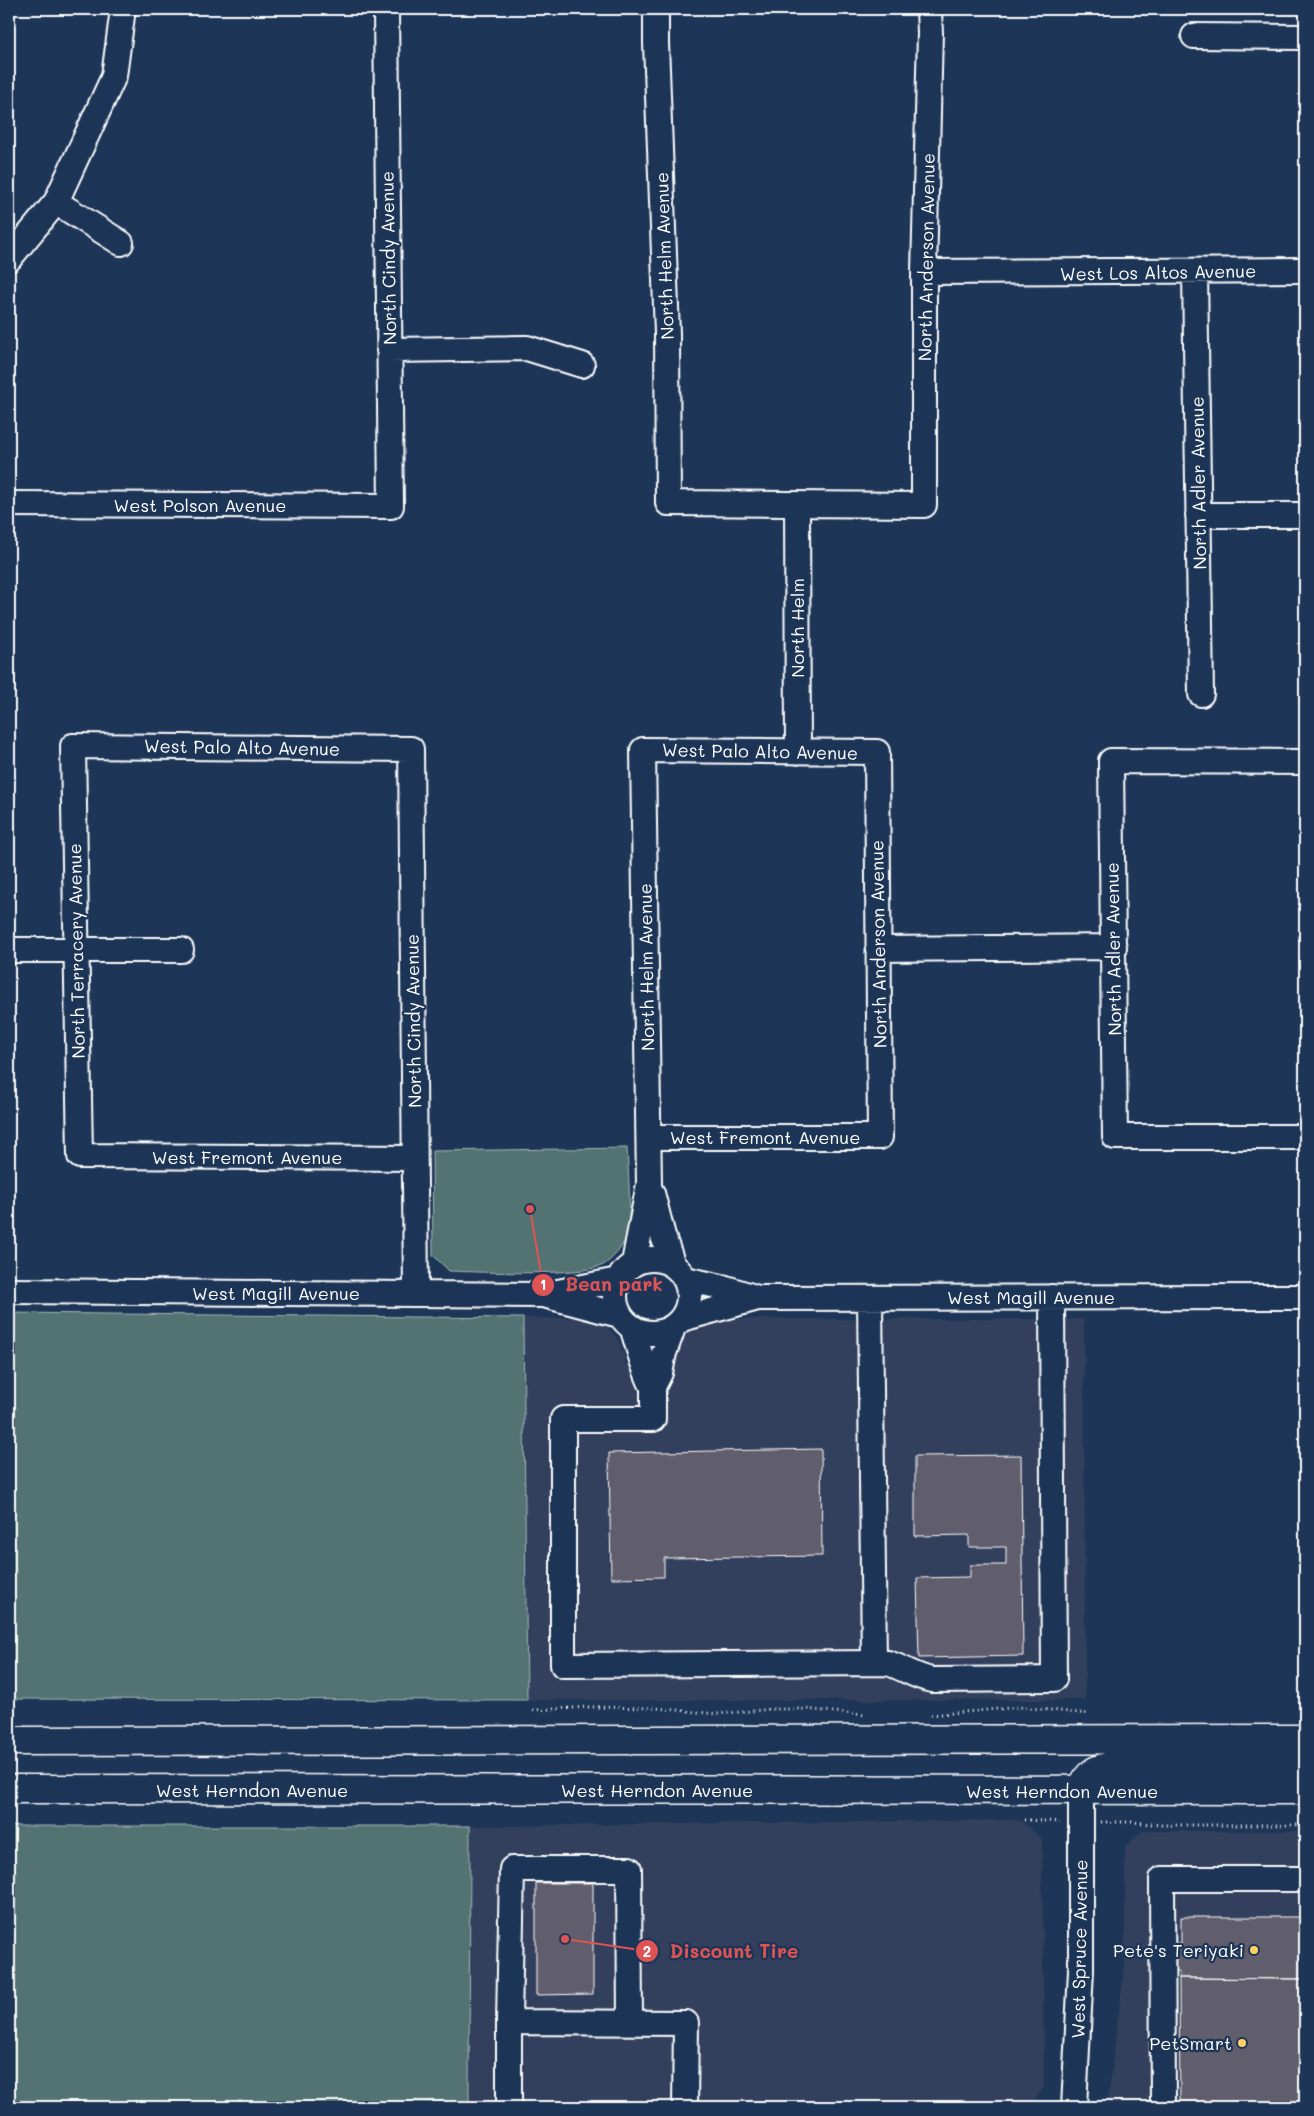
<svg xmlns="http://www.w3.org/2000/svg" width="1314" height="2116" viewBox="0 0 1314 2116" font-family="Mali,sans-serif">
<rect width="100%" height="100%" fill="#1d3557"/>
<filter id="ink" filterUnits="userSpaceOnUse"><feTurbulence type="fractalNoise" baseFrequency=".02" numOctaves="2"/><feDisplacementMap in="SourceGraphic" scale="10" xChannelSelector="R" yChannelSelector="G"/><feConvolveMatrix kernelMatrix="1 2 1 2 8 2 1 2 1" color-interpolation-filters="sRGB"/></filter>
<g filter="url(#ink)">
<path fill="#31415d" d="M523 1318H580L598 1322 606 1326 618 1339 624 1355 625 1364H671L685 1329 706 1319H1084L1085 1700H527Z
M1020 1820 1042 1839 1044 2088 1029 2107H469L470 1826Z
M1142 1831H1305V2107H1107L1125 1964V1848Z"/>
<path fill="#527373" stroke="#a8b9b9" d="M627 1148C628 1170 633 1222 625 1240 621 1249 613 1258 605 1264 585 1277 477 1272 449 1271L433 1255 432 1151Z
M9 1313 523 1318 527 1700 9 1699Z
M9 1826H470L469 2107H9Z"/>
<path fill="#615d6c" stroke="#fff" d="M821 1449 822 1556 664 1558V1577L611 1578 609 1453Z
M1021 1455 1023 1656 919 1658 917 1578 970 1577V1565H1006V1547H969V1535L915 1536V1456Z
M536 1883H593V1994L536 1995Z
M1304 1914 1305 1979 1179 1978V1972H1173V1943H1181V1917H1304Z
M1179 1978 1305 1979V2107H1180Z"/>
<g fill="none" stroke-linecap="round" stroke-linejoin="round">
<g stroke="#fff" stroke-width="28">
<path id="minor" d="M656 9V43L667 333 668 503 924 505V272L930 33 929 9
M1194 36 1305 37
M56 202 121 243
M9 259 56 202 114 76 123 9
M924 272 1305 270
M1195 272 1201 694
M389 350 527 348 582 365
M9 504 391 506 386 9
M797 505 798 752
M1198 515H1305
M1305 762 1111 761 1115 1137H1305
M878 949 1114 947
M9 950H181
M414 1158 80 1156 73 746 411 749 416 1294
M652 1193 663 1236 673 1265
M615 1296a37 37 0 1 1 74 0a37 37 0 1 1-74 0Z
M634 1263 649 1184 643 750 877 752 880 1137H649
M685 1279 726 1288 758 1298
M9 1291 543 1295 618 1280
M547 1296 619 1315
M870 1298 874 1663
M682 1319 758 1298 1305 1297
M632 1327C639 1348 643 1369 653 1387
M673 1328 664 1353 660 1373 653 1387V1419H563V1665L888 1663C904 1668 915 1677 932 1680L1054 1679 1052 1297
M509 2022 512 1869H629L630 2021
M509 2107V2022L686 2023 685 2107
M1074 2107 1081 1970V1791
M1163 2107 1162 1879H1305"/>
</g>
<g stroke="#fff" stroke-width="31">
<path id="major" d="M9 1741 1305 1739
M9 1789 1305 1790
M1081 1791C1088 1770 1098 1768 1118 1765L1305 1764"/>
</g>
<path stroke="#fff" stroke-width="3" stroke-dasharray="1 4" stroke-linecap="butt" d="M533 1710 590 1707 655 1708 717 1714 773 1709H804L865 1715
M931 1715 1020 1707 1090 1714
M1024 1820 1062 1822
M1101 1822H1133L1161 1825H1305"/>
<use href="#minor" stroke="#1d3557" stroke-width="24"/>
<use href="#major" stroke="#1d3557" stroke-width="28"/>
</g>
</g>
<g fill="#ffd166" stroke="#1d3557" stroke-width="2">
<circle cx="1254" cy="1950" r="5"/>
<circle cx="1242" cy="2043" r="5"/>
</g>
<g text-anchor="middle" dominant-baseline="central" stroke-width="4.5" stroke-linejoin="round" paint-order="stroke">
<g font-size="18" fill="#fff" stroke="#1d3557">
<text transform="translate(664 256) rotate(-92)">North Helm Avenue</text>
<text transform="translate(926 257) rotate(-89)">North Anderson Avenue</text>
<text transform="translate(388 258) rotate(-91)">North Cindy Avenue</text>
<text transform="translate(1158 272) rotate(-1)">West Los Altos Avenue</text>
<text transform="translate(1198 483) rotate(-91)">North Adler Avenue</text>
<text x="200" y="505">West Polson Avenue</text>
<text transform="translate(797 628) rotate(-90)">North Helm</text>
<text transform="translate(242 747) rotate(1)">West Palo Alto Avenue</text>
<text transform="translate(760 751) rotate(1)">West Palo Alto Avenue</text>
<text transform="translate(878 944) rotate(-91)">North Anderson Avenue</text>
<text transform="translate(1113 949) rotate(-91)">North Adler Avenue</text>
<text transform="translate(76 951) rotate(-91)">North Terracery Avenue</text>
<text transform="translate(646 967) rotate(-91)">North Helm Avenue</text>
<text transform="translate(413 1021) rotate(-91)">North Cindy Avenue</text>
<text x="765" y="1137">West Fremont Avenue</text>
<text x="247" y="1157">West Fremont Avenue</text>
<text x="276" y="1293">West Magill Avenue</text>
<text x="1031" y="1297">West Magill Avenue</text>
<text x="252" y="1790">West Herndon Avenue</text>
<text x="657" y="1790">West Herndon Avenue</text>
<text x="1062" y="1791">West Herndon Avenue</text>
<text transform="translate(1079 1949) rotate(-89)">West Spruce Avenue</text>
</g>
<g font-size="18" fill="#fff" stroke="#1d3557" text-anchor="end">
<text x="1244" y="1950">Pete's Teriyaki</text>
<text x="1232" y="2043">PetSmart</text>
</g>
</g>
<path fill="none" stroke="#de5353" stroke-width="2" d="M530 1209L543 1285M565 1939L647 1951"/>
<g fill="#de5353" stroke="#1d3557" stroke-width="2">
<circle cx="530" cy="1209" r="5"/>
<circle cx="565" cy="1939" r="5"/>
<circle cx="543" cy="1285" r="12"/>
<circle cx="647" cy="1951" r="12"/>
</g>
<g font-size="15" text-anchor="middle" font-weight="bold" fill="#fff">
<text x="543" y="1290">1</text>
<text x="647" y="1957">2</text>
</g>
<g font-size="19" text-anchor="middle" font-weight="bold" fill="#de5353" stroke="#1d3557" stroke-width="4.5" stroke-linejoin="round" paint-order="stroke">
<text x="614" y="1291">Bean park</text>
<text x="734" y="1958">Discount Tire</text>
</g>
<rect width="1314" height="2116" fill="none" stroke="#1d3557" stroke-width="30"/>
<rect x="15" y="15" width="1284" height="2086" fill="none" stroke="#fff" stroke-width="2" filter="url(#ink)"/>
</svg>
